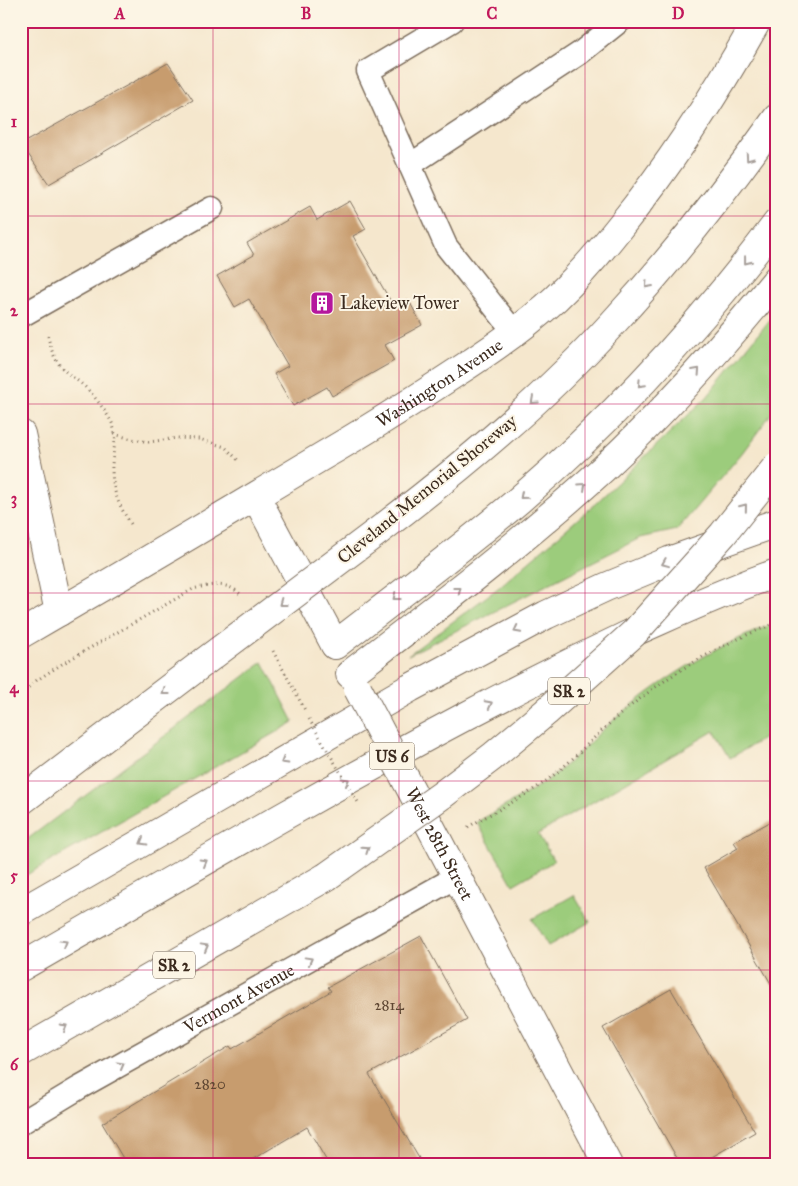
<svg xmlns="http://www.w3.org/2000/svg" width="798" height="1186" viewBox="0 0 798 1186" font-family="'IM FELL Great Primer',serif">
<rect width="100%" height="100%" fill="#fcf5e5"/>
<filter id="ink" filterUnits="userSpaceOnUse"><feTurbulence type="fractalNoise" baseFrequency=".02" numOctaves="2"/><feDisplacementMap in="SourceGraphic" scale="10" xChannelSelector="R" yChannelSelector="G"/><feConvolveMatrix kernelMatrix="1 2 1 2 8 2 1 2 1" color-interpolation-filters="sRGB"/></filter>
<filter id="wash" filterUnits="userSpaceOnUse"><feTurbulence type="fractalNoise" baseFrequency=".0096" numOctaves="4" result="noise"/><feDisplacementMap in="SourceGraphic" scale="20" xChannelSelector="R" yChannelSelector="G"/><feGaussianBlur stdDeviation="1.12" result="paint"/><feColorMatrix in="noise" values="0 0 0 0 0 0 0 0 0 0 0 0 0 0 0 0 0 1.4 0 .05"/><feComposite in="paint" operator="in"/></filter>
<g filter="url(#wash)">
<rect width="100%" height="100%" fill="#f5e7cd"/>
<path fill="#9ccc7b" stroke="#6c7b4c" d="M777 311V406L742 453 677 530 640 538 408 655 498 588 595 504 707 397Z
M777 623V696L771 700 777 709V731L730 758 714 731 538 834 554 861 513 885 477 822C501 808 526 795 549 779 570 763 588 743 608 725 657 682 715 645 777 623Z
M263 662 294 722 21 878V844Z
M574 895 590 922 548 946 532 919Z"/>
<g id="blocks">
<path fill="#c79c6e" d="M168 63 193 100 49 184 21 144Z
M350 201 366 229 353 236 394 307 408 299 422 325 385 345 394 361 332 396 327 387 293 406 274 374 288 366 249 299 235 307 217 276 254 255 247 243 310 207 317 220Z
M777 818V994L704 868 738 848 734 842Z
M421 936 467 1020 369 1074 423 1165H329L307 1127 243 1165H127L102 1123 230 1046 232 1049 331 991 328 987Z
M671 989 755 1132 698 1165H681L603 1028Z"/>
</g>
</g>
<g filter="url(#ink)">
<use href="#blocks" fill-opacity="0" stroke="#7c6c5b" stroke-width="1"/>
<g fill="none" stroke-linecap="round" stroke-linejoin="round">
<g stroke="#7c6c5b" stroke-width="25">
<g id="service">
<path d="M452 21 368 71 446 246 515 333"/>
<path d="M410 165 580 53 620 21"/>
<path d="M21 316 212 208"/>
<path id="s1" d="M21 1123 79 1088 458 876"/>
</g>
</g>
<g stroke="#7c6c5b" stroke-width="30">
<g id="minor">
<path d="M21 434 59 612"/>
<path d="M256 497 335 645"/>
<path id="s2" d="M21 634C122 576 221 517 321 457 366 431 410 403 454 374 490 351 525 327 556 298 578 277 599 253 618 229 671 164 716 94 757 21"/>
</g>
</g>
<g stroke="#7c6c5b" stroke-width="30">
<g id="primary">
<path id="s3" d="M406 780 608 1165"/>
</g>
</g>
<g stroke="#7c6c5b" stroke-width="30">
<path id="motorway" d="M377 532C460 469 542 401 612 324 672 259 726 190 777 118
M335 645C397 597 460 550 519 500 615 417 701 324 777 223
M350 674C436 608 523 542 603 469 665 411 723 346 777 279
M21 801 204 662
M21 912 410 688 546 615 606 587 669 561 777 523
M21 967C169 882 315 796 466 716 521 687 577 659 634 632 682 611 727 590 777 573
M21 1052 326 877"/>
</g>
<path stroke="#7c6c5b" stroke-width="3" stroke-dasharray="1 4" stroke-linecap="butt" d="M48 336C50 347 54 359 62 368 69 376 80 381 88 390 97 399 105 411 111 421 120 438 111 454 112 471 113 493 119 506 131 524
M114 434 132 439 149 442 177 438 199 439 225 447 238 460
M273 651 305 710
M21 694 37 680 62 664 193 589C209 585 227 581 240 594
M468 827C495 811 525 797 550 778 571 762 589 742 609 724 658 681 715 645 777 623"/>
<use href="#service" stroke="#fff" stroke-width="22"/>
<use href="#minor" stroke="#fff" stroke-width="28"/>
<use href="#primary" stroke="#fff" stroke-width="28"/>
<use href="#motorway" stroke="#fff" stroke-width="28"/>
<g stroke="#7c6c5b" stroke-width="30" stroke-linecap="butt">
<path id="primary-bridge" d="M358 689 406 780"/>
</g>
<g stroke="#7c6c5b" stroke-width="30" stroke-linecap="butt">
<path id="motorway-bridge" d="M204 662 377 532
M326 877 442 795 492 757 546 712 634 633 723 534 777 466"/>
</g>
<path stroke="#7c6c5b" stroke-width="3" stroke-dasharray="1 4" stroke-linecap="butt" d="M309 719 359 804"/>
<use href="#primary-bridge" stroke="#fff" stroke-width="28"/>
<use href="#motorway-bridge" stroke="#fff" stroke-width="28"/>
</g>
<defs><path id="oneway-chevron" d="M-2-3.5L2.5 0L-2 3.5" fill="none" stroke-width="1.6" stroke-linecap="round" stroke-linejoin="round" transform="scale(1.25)"/></defs>
<g stroke="#a79f9a">
<use href="#oneway-chevron" transform="translate(749 158) rotate(125)"/>
<use href="#oneway-chevron" transform="translate(747 261) rotate(128)"/>
<use href="#oneway-chevron" transform="translate(648 285) rotate(132)"/>
<use href="#oneway-chevron" transform="translate(697 371) rotate(-48)"/>
<use href="#oneway-chevron" transform="translate(641 384) rotate(134)"/>
<use href="#oneway-chevron" transform="translate(534 401) rotate(138)"/>
<use href="#oneway-chevron" transform="translate(583 486) rotate(-42)"/>
<use href="#oneway-chevron" transform="translate(523 496) rotate(139)"/>
<use href="#oneway-chevron" transform="translate(744 507) rotate(-51)"/>
<use href="#oneway-chevron" transform="translate(665 563) rotate(158)"/>
<use href="#oneway-chevron" transform="translate(458 590) rotate(-38)"/>
<use href="#oneway-chevron" transform="translate(396 597) rotate(142)"/>
<use href="#oneway-chevron" transform="translate(282 603) rotate(143)"/>
<use href="#oneway-chevron" transform="translate(517 630) rotate(153)"/>
<use href="#oneway-chevron" transform="translate(165 692) rotate(143)"/>
<use href="#oneway-chevron" transform="translate(489 704) rotate(-28)"/>
<use href="#oneway-chevron" transform="translate(284 761) rotate(150)"/>
<use href="#oneway-chevron" transform="translate(346 781) rotate(-29)"/>
<use href="#oneway-chevron" transform="translate(143 842) rotate(150)"/>
<use href="#oneway-chevron" transform="translate(366 849) rotate(-34)"/>
<use href="#oneway-chevron" transform="translate(204 862) rotate(-30)"/>
<use href="#oneway-chevron" transform="translate(64 943) rotate(-30)"/>
<use href="#oneway-chevron" transform="translate(205 947) rotate(-29)"/>
<use href="#oneway-chevron" transform="translate(309 960) rotate(-29)"/>
<use href="#oneway-chevron" transform="translate(64 1027) rotate(-30)"/>
<use href="#oneway-chevron" transform="translate(121 1065) rotate(-29)"/>
</g>
</g>
<path fill="none" stroke="#c2185b" stroke-width="1" stroke-opacity="0.55" d="M213 21V1165M399 21V1165M585 21V1165M21 216H777M21 404H777M21 593H777M21 781H777M21 970H777"/>
<defs>
<g id="building-square" transform="scale(1.25)"><rect x="-9" y="-9" width="18" height="18" rx="4" fill="#b5179e" stroke="#fcf5e5"/><path d="M-4-6H4V6H1V3H-1V6H-4ZM-2.5-4.3h1.7v1.8h-1.7ZM.8-4.3h1.7v1.8H.8ZM-2.5-1h1.7V.8h-1.7ZM.8-1h1.7V.8H.8Z" fill="#fff"/></g>
</defs>
<g fill-rule="evenodd">
<use href="#building-square" x="322" y="303"/>
</g>
<g text-anchor="middle" dominant-baseline="central" stroke-width="4" stroke-linejoin="round" paint-order="stroke">
<g font-size="15" fill="#5e4632">
<text x="389" y="1005">2814</text>
<text x="210" y="1084">2820</text>
</g>
<g fill="#fcf5e5" stroke="#75675a" stroke-width="1">
<rect x="548" y="677.5" width="42" height="27" rx="4"/>
<rect x="369.5" y="742.5" width="45" height="27" rx="4"/>
<rect x="153" y="951.5" width="42" height="27" rx="4"/>
</g>
<g font-size="16" font-weight="bold" fill="#3b2a1e">
<text x="569" y="691">SR 2</text>
<text x="392" y="756">US 6</text>
<text x="174" y="965">SR 2</text>
</g>
<g font-size="18" fill="#3b2a1e" stroke="#fcf5e5" text-anchor="start">
<text x="340" y="303">Lakeview Tower</text>
</g>
<g font-size="18" fill="#3b2a1e" stroke="#fcf5e5">
<text stroke="none"><textPath href="#s2" startOffset="488">Washington Avenue</textPath></text>
<text transform="translate(427 489) rotate(-39)">Cleveland Memorial Shoreway</text>
<text stroke="none"><textPath href="#s3" startOffset="72">West 28th Street</textPath></text>
<text stroke="none"><textPath href="#s1" startOffset="251">Vermont Avenue</textPath></text>
</g>
</g>
<rect width="798" height="1186" fill="none" stroke="#fcf5e5" stroke-width="55"/>
<rect x="28" y="28" width="742" height="1130" fill="none" stroke="#c2185b" stroke-width="2"/>
<g font-size="16" text-anchor="middle" font-weight="bold" fill="#c2185b">
<text x="120" y="19">A</text>
<text x="306" y="19">B</text>
<text x="492" y="19">C</text>
<text x="678" y="19">D</text>
<text x="14" y="127">1</text>
<text x="14" y="316">2</text>
<text x="14" y="504">3</text>
<text x="14" y="693">4</text>
<text x="14" y="881">5</text>
<text x="14" y="1070">6</text>
</g>
</svg>
